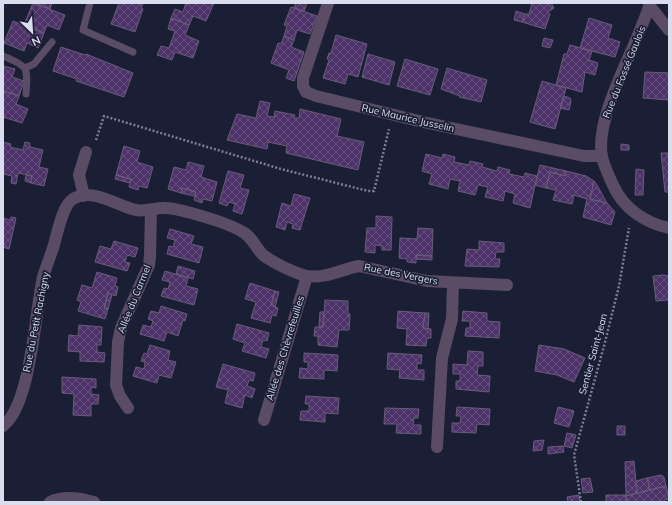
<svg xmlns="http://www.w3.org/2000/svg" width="672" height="505" viewBox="0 0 672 505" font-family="Mulish,sans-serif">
<defs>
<pattern id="building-cross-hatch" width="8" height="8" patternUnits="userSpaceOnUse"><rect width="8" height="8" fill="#4d3269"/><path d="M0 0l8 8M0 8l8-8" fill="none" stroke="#664f7f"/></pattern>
</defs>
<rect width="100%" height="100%" fill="#1b1f36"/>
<path fill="url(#building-cross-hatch)" stroke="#685d77" d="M33 3 65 15 59 30 47 25 44 33 24 25Z
M35 3H52L50 9Z
M119 3H143L141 9H143L135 32 111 24Z
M186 3H214L206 21 193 16 189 25 171 18 175 9 183 12Z
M296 3H307L304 11 294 8Z
M532 3H551L554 8 548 12 550 14 545 29 522 22 525 14H529Z
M291 7 317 16 310 34 297 30 294 40 284 36 287 26 284 25Z
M516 11 525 14 522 22 514 20Z
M171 18 189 25 185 35 199 41 193 58 175 52 172 60 157 55 161 46 169 48 175 31 168 29Z
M589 18 612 25 608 38 620 42 615 57 580 48Z
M13 21 44 33 38 48 27 43 24 51 4 43Z
M336 35 367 44 358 77 348 74 345 84 323 78 329 60 327 59 329 53H331Z
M284 36 294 40 291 47 304 52 294 81 286 78 289 70 271 63 278 43 281 44Z
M544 38 553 40 550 48 542 46Z
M570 45 592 51 589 60 598 63 595 75 585 72 582 92 556 85 564 54H567Z
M61 47 85 55 86 54 133 73 124 97 76 81 77 79 53 71Z
M368 54 395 62 389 85 362 77Z
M405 59 438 69 430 95 397 86Z
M3 66 15 69 12 77 24 81 19 96 3 91Z
M447 68 487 80 481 102 459 97 460 96 441 89Z
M645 72 669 73V100L643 98Z
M542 81 566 88 555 129 530 122Z
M3 91 19 96 16 104 28 109 22 123 3 117Z
M564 96 570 98 571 101 569 110 560 108Z
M260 101 270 103 267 116 274 117 275 111 295 115 294 118H299L300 109 341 119 337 136 364 142 358 170 286 153 287 146 268 142 267 149 227 140 237 114 256 118Z
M3 142 11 144 10 147 23 150 25 142 30 143V147L43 150 39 167 48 169 44 186 31 183 32 176 18 173 16 184 11 183 12 176 3 174Z
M621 144 629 145V150H621Z
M124 146 140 151 137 162 153 167 147 188 139 186 138 190 129 187 131 179 116 175Z
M661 153H669V192H665Z
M426 154 442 158 443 154 455 157 454 162 469 165 470 161 483 164 482 167 497 171 498 167 510 170 509 174 524 177 525 173 537 176 530 208 513 203 515 194 505 191 503 201 485 197 488 187 478 185 475 195 458 191 460 181 450 179 448 189 429 184 432 174 422 171Z
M188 162 204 166 201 177 217 182 212 201 203 199 202 203 194 200 196 192 182 188 181 193 168 189 174 167 186 170Z
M540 165 566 171 565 176 550 172 546 188 535 185Z
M636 169 644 170 643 195H635Z
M228 171 244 175 240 188 249 190 242 214 233 211 235 204 229 202 227 206 219 203Z
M566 171 586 176 594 181 590 199 607 203 615 212 611 225 583 217 587 199 574 195 572 204 553 200 556 190 546 188 550 172 565 176Z
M26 175 32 176 31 183 25 181Z
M116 175 131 179 130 183 115 179Z
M594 181 597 185 607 203 590 199Z
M182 188 196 192 194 196 181 193Z
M294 194 310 198 300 230 292 228 293 224 287 222 285 230 276 227 282 203 291 206Z
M376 216 392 217 391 250H382V246L375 245V253L365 252 367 228H376Z
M11 217 16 218 9 249 3 247V218L10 220Z
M418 228 433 229 432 256 416 255V263L407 262V259L399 258 400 238 417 239Z
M170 229 194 236 191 244 203 247 199 263 167 254 169 246 173 247 175 240 167 238Z
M114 241 138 248 135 257 127 255 125 262 130 263 127 271 95 262 100 246 111 249Z
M479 241 504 243V252H496L495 259H500L499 267 465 266 467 249 479 250Z
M416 255 432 256V260L416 259Z
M178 266 195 271 193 279 176 274Z
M165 271 188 278 186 286 198 289 194 305 161 296 164 288 168 289 170 282 162 280Z
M97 272 117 278 115 286 118 287 116 296 108 293 104 308 108 309 105 319 78 311 81 302 77 300 82 285 92 288Z
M663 275 669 276V300L656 301 653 276Z
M250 283 275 291 271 305 278 308 276 316 272 315 270 323 251 318 256 302 245 299Z
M275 291 279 292 275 307 271 305Z
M108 293 112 295 108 309 104 308Z
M325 300 348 301V314H350L349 330H339L337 347 318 345V336H314L315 327H323Z
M161 306 187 314 185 321 183 320 178 336 167 332 164 341 140 334 143 325 151 327 153 321 148 319 151 311 159 313Z
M398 311 425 313 423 328 431 329V338H427L426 346 406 345 407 329 397 328Z
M463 311 487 313V321L500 322 499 338 465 336 466 328H470V321H462Z
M320 312H324L323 327H319Z
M425 313H429L428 329 423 328Z
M237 324 269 333 267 341 263 340 261 347 269 349 266 358 242 351 245 343 233 339Z
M79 325 102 327 101 345H97V352L105 353 104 362 80 361V352L68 351 69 335 78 336Z
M150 345 170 351 168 360 176 362 171 378 159 375 157 383 133 376 136 367 144 369 145 362 141 361 144 353 147 354Z
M539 345 564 349 585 358 574 382 557 375 535 371Z
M468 351 483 352V366H478L477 375 490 376 489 392 456 389V381H460V374H453V364L467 365Z
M304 353 338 355 337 371 324 370V379L299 378 300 368 308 369V362H304Z
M388 353 422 355 421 364 417 363V370H424V380L399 378 400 370 387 369Z
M223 364 255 373 253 381 249 380 247 386 255 389 252 398 245 395 242 408 225 403 228 390 216 387Z
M62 377 96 379V388L91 387V394L99 395 98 404H91V416L73 415 74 394 62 393Z
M306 396 339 398 338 414 325 413V422L300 420 301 411H309V404H305Z
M457 407 490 409 489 425 477 424 476 433 452 432V423H460L461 416H456Z
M558 407 574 411 569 427 554 423Z
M385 408 419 409 418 418H414L413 425H421V434L396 433 397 424H384Z
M617 426H625V435H617Z
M567 433 576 435 572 448 564 446Z
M544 440 542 450 533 451 534 441Z
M563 446 564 452 548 454V447Z
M634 461 637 493 626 496 625 462Z
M661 475 664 477 666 486 650 490 647 478Z
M590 478 593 492 583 493 581 479Z
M647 478 650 490 637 493 636 481Z
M666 486 669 499 664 500V502H626V496Z
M579 495 580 502H568L567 497Z
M606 495H626V502H606Z"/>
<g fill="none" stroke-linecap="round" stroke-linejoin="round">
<path stroke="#7b7f93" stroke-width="2.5" stroke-dasharray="2 2" stroke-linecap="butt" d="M96 140 104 116 281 169 368 191H374L389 129
M581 502 574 455 604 346 619 286 629 228"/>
<path stroke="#5a4c64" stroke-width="7" d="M90 3 83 30 133 52
M3 56C28 67 28 66 26 94
M25 68 34 64 52 42"/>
<path stroke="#5a4c64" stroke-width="12" d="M328 3 303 78V86L306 92 316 96 423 122 584 156H602
M650 3C638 46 594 115 602 157 604 166 609 176 613 185 623 208 645 223 669 228
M649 5 669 30
M84 196 79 175 86 152
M128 408 120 396 116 385 118 342 121 328 149 265 150 256 151 210
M264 420 307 276
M3 426C31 405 35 312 43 277 46 267 50 257 53 248 57 236 62 205 73 199 93 187 117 206 136 210 147 212 156 207 166 208 182 209 228 223 241 231 252 236 255 247 263 255 272 262 296 274 307 276 326 279 342 269 359 266L427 281 507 285
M437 447 442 358 452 319 453 283
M50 502C64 495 80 498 94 502"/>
</g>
<g text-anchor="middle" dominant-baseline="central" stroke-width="3.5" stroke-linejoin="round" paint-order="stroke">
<g font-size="10" fill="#d9dded" stroke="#1b1f36">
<text transform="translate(624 72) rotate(-68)">Rue du Fossé Gaulois</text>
<text transform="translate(408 118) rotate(13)">Rue Maurice Jusselin</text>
<text transform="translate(401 274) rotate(11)">Rue des Vergers</text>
<text transform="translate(134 299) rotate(-68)">Allée du Carmel</text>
<text transform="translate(36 322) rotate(-79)">Rue du Petit Rachigny</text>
<text transform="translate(285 348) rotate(-73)">Allée des Chèvrefeuilles</text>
<text transform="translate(593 354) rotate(-75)">Sentier Saint-Jean</text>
</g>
</g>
<rect width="672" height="505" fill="none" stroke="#d9dded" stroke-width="8"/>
<g transform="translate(32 32) rotate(155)" stroke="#1b1f36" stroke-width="3" paint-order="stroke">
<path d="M0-3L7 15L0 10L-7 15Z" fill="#d9dded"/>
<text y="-6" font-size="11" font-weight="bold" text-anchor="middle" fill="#d9dded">N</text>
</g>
</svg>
